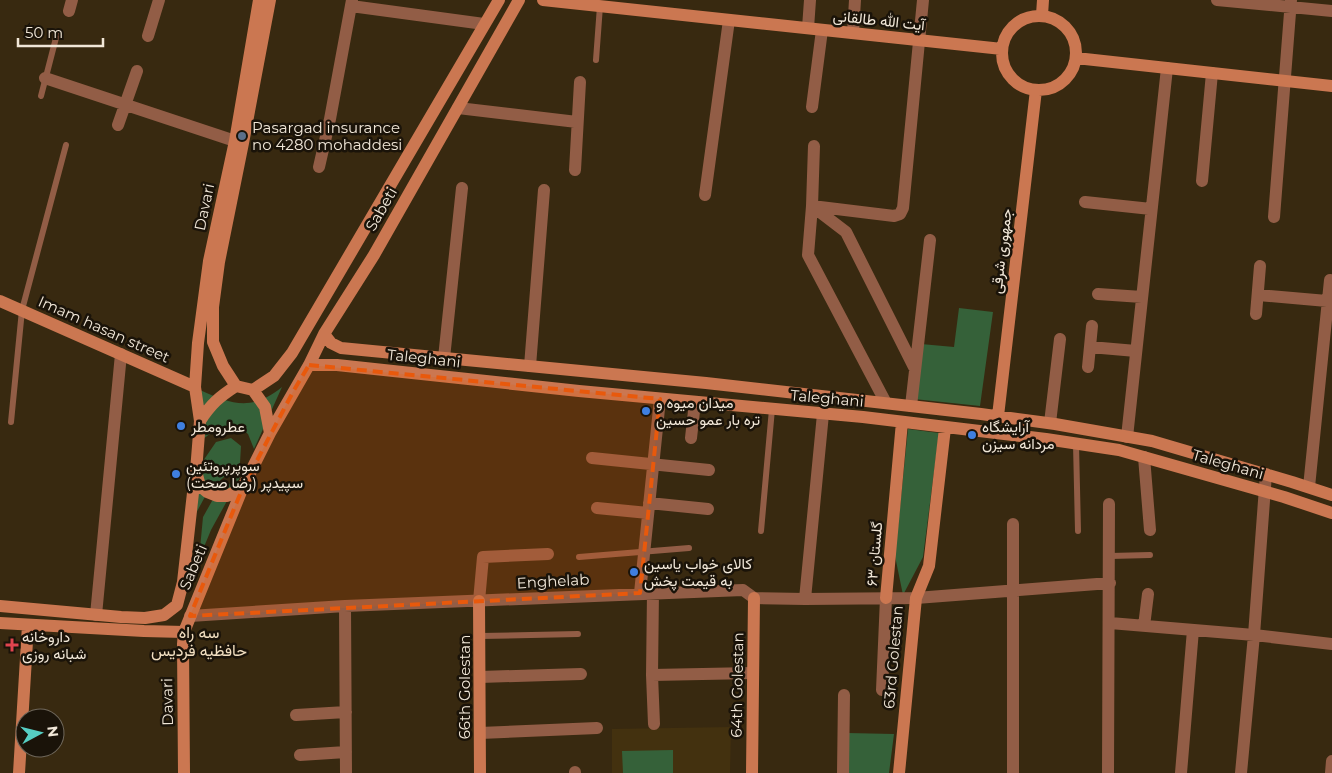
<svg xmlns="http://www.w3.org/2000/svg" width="1332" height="773" viewBox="0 0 1332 773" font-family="Montserrat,Vazirmatn,sans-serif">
<rect width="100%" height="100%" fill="#382910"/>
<path fill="#43310f" d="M731 727 730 773H612V729Z"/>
<path fill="#356139" d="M959 308 993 312 980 406 914 399 921 344 954 347Z
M282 387 254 449 248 434 235 424 218 428 203 439 200 390C232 405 253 411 282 387Z
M908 429 939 433 923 557 903 595 895 556Z
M231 438 241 446 240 463 208 491 193 519 203 461 216 442Z
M244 470 211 530 199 559 203 517 212 501Z
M847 733 894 734 889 773H847Z
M673 750V773H623L622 751Z"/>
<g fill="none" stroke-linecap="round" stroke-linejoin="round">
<path stroke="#925d46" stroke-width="6" d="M596 60 600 6
M41 96 57 34
M11 422 22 310 66 145
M1076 444 1078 531
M761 531 772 409
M1110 556 1150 555
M579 557 689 548
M480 636 578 634"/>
<path stroke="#925d46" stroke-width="12" d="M1217 0 1332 11
M351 6 484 24
M69 11 72 0
M808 28 810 0
M853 33 855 0
M148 36 159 0
M45 78 235 141
M812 107 822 30
M458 108 577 122
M118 125 137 71
M814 146 812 206 894 216 900 214 903 208 923 0
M319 167 330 119 352 0
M575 170 580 82
M1202 181 1212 73
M705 195 729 20
M1085 202 1151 209
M1274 217 1291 0
M1098 294 1142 297
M1258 295 1327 301
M1256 314 1260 266
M1090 347 1136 351
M444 358 462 188
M530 366 544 190
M1088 367 1092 326
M886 403 808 255 812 206 846 232 914 367
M911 406 930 240
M1050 423 1060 339
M1127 437 1167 68
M691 438 695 402
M1144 457 1150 530
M592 458 709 470
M1309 487 1330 280
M649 503 708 509
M597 508 648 513
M653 592 652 675 654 724
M640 593 660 399
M805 599 823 414
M479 601 483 557 548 554
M345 606 346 773
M96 615 121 354
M190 616 345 606 743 590 754 598 805 599 916 598 1110 583
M1110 623 1254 635 1332 644
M1144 626 1148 594
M652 675 753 673
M480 677 581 674
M882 690 886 598
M296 715 346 712
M480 733 597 728
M300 755 346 752
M575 772V773
M843 773 844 695
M1013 773V524
M1108 773 1109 504
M1181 773 1193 630
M1241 773 1254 635 1266 474
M1331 773 1332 761"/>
<path stroke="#cb7751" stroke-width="12" d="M543 0 1002 49
M1042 15 1043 0
M1002 53a37 37 0 1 1 74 0a37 37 0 1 1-74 0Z
M1076 58 1332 86
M0 301 195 387
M324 334 331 343 341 348 706 383 981 414 1055 424 1152 441 1292 482 1332 495
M309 365H337L579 391 863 417 1046 439 1119 450 1284 497 1332 513
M236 386 223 366 213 342V307L219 262 243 143 270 0
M253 390 274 376 292 353 499 0
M998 416 1036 90
M200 421C211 404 219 397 236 386L253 390 265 407 270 433 243 487 227 496H217L207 492 200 486 196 471 200 421 195 387 198 343 209 261 235 141 259 0
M270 433 309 365 324 334 374 255 519 0
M886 598 902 422
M479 601 480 773
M0 606 121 617 145 618 164 615 177 605 183 582 195 475
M0 623 144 631 184 632
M19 773 28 625
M184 773 183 644 184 632 243 487
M752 773 754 598
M899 773 916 598 929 566 945 428"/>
</g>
<path fill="#e8590c" fill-opacity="0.2" stroke="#e8590c" stroke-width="4" stroke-dasharray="10 6" stroke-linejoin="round" d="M309 365 660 399 640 593 190 616 243 487 294 390Z"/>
<circle fill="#5c6f8a" stroke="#1a1309" stroke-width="2" cx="242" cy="136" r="5"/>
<g fill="#3f7fe0" stroke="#1a1309" stroke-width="2">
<circle cx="646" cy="411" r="5"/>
<circle cx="181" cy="426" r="5"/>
<circle cx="972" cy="435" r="5"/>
<circle cx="176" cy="474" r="5"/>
<circle cx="634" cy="572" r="5"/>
</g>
<path fill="#e0444e" stroke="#1a1309" stroke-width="2" d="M9.5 637.5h5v5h5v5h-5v5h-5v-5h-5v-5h5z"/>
<g text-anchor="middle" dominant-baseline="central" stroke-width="5" stroke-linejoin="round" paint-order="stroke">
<g font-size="15" fill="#f1e7d8" stroke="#1a1309">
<text transform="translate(879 20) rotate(6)">آیت الله طالقانی</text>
<text transform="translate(204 207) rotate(-78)">Davari</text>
<text transform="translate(381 209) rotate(-60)">Sabeti</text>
<text transform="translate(1001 251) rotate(-83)">جمهوری شرقی</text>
<text transform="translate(104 329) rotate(24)">Imam hasan street</text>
<text transform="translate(424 358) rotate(6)">Taleghani</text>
<text transform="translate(827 398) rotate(5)">Taleghani</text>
<text transform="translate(1228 464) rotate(16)">Taleghani</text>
<text transform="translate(874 554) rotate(-85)">گلستان ۶۳</text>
<text transform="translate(193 567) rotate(-67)">Sabeti</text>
<text transform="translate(553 581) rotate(-3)">Enghelab</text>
<text transform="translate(893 657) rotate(-85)">63rd Golestan</text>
<text transform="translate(737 685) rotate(-89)">64th Golestan</text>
<text transform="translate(464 687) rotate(-90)">66th Golestan</text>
<text transform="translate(167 702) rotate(-91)">Davari</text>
</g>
<g font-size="15" fill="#f1e7d8" stroke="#1a1309" text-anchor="start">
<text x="252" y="127">Pasargad insurance<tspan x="252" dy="17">no 4280 mohaddesi</tspan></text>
<text x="656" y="402">میدان میوه و<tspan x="656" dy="17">تره بار عمو حسین</tspan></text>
<text x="191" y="426">عطرومطر</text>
<text x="982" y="426">آرایشگاه<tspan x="982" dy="17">مردانه سیزن</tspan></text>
<text x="186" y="465">سوپرپروتئین<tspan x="186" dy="17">سپیدپر (رضا صحت)</tspan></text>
<text x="644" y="563">کالای خواب یاسین<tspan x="644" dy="17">به قیمت پخش</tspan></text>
<text x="22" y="636">داروخانه<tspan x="22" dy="17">شبانه روزی</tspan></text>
</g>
<g font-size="16" fill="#f2dfc1" stroke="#1a1309">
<text x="199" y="632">سه راه<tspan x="199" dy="18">حافظیه فردیس</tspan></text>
</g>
</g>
<g transform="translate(40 733) rotate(83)"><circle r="24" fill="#1a1309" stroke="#70685c"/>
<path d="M0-4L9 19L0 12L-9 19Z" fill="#56cec3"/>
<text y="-8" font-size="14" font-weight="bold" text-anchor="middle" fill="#f1e7d8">N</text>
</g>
<path d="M18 38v8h85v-8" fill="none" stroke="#f1e7d8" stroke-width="2.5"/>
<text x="25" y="38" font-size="15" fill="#f1e7d8" stroke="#1a1309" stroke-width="4" paint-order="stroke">50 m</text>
</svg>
